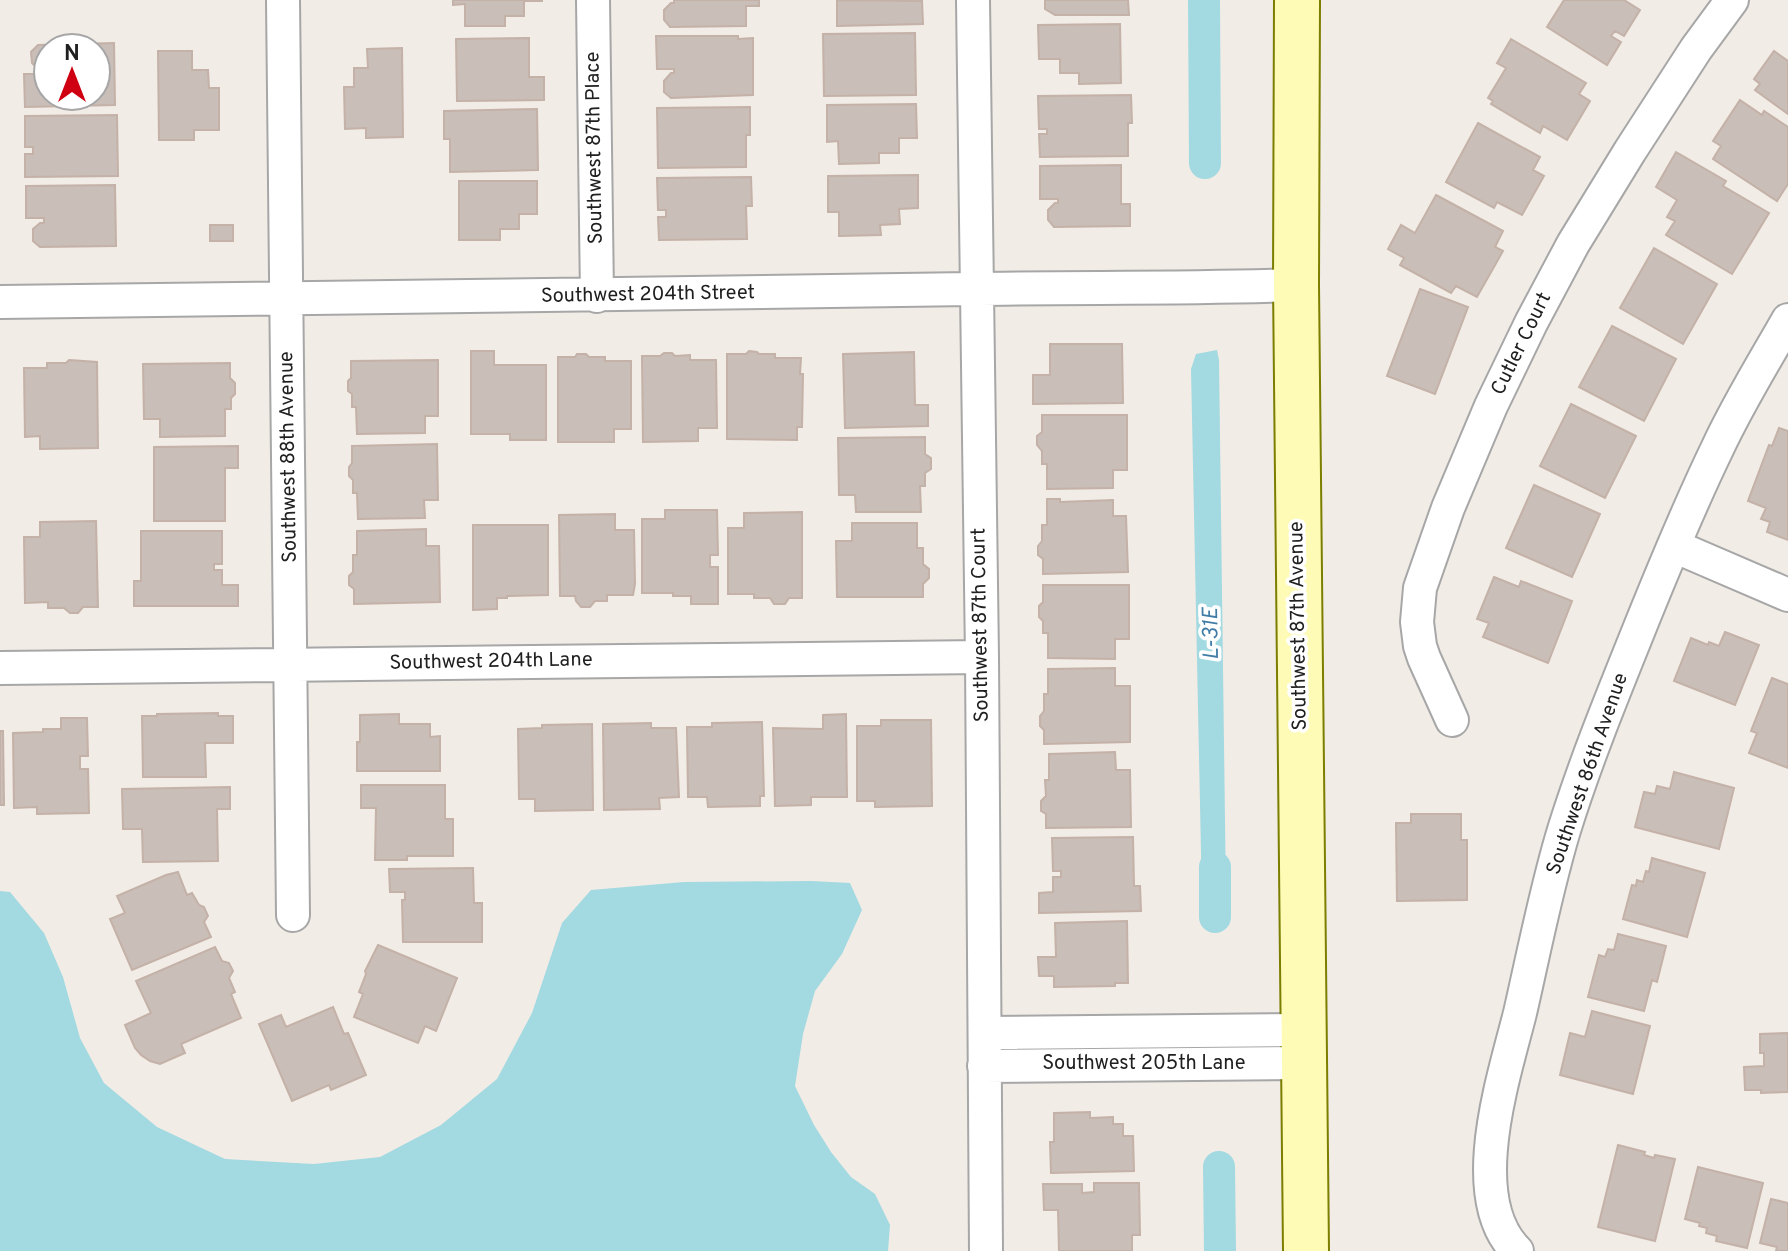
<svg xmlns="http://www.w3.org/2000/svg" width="1788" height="1251" viewBox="0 0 1788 1251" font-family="Overpass,sans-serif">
<rect width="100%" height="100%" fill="#f1ece6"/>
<path fill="#a3d9e1" d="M1217 350 1219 360 1226 897 1225 911H1206L1202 901 1191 369 1196 354Z
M811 881 850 883 862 910 842 954 815 991 803 1034 795 1086 814 1125 831 1152 851 1177 875 1194 890 1225 888 1251H0V891L10 892 44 933 63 977 80 1038 104 1083 157 1127 225 1159 314 1164 380 1157 441 1125 497 1079 532 1013 562 923 591 890 684 882Z
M1227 1175 1228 1251H1211V1176Z"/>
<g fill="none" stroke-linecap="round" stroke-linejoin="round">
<path stroke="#a3d9e1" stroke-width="32" d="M1204 0 1205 163
M1215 867V917
M1219 1167 1220 1251"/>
</g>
<path fill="#c9beb8" stroke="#c4b1a7" stroke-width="2" fill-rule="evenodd" d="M453 0H542V1H524V16H505V26H465V4L453 5Z
M674 0H759V6H746V26L670 27 664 20V10L671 3H674Z
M837 0 922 1 923 24 837 26Z
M1045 0H1128L1129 15H1055L1045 9Z
M1564 0H1624L1640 10 1624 36 1615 31 1611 36 1621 42 1607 65 1547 27Z
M1120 24 1121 83 1079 84V73H1060V59H1039L1038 25Z
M915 33 916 95 824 96 823 34Z
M656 36H738V39L753 38V95L671 98 664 92V81L671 73H674V69H657Z
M529 38V77H544V100L457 101 456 39Z
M1511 39 1586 83 1579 94 1590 101 1567 140 1543 126 1540 133 1491 104 1493 101 1488 98 1506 68 1497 63Z
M114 43 115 105 25 107 24 74H42V69H38L32 63 31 52 38 45ZM48 48H96V96H48Z
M402 48 403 137 366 138V128L345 129 344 87H354V68H368L367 49Z
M158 51H192V70H208L209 88H219V130H194V140H159Z
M1774 51 1788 61V114L1755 90 1760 84 1754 79Z
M1131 95 1132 123H1128V156L1040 157 1039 134H1047V129H1039L1038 96Z
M1740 100 1762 115 1764 111 1788 127V184L1777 201 1713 159 1721 146 1713 141Z
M916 104 917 138H899V153H879V163L839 164 838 141 827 142V105Z
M750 107V135H746V167L658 168 657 108Z
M537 109 538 170 450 172V139H444V111Z
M117 115 118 176 25 177V154H33V147H25V116Z
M1478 123 1540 157 1533 170 1544 176 1522 215 1497 202 1494 208 1446 182Z
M1676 152 1726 181 1723 186 1769 213 1732 274 1666 235 1675 221 1667 217 1677 200 1656 187Z
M1121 165V204H1130V226L1054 227 1048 220V210L1055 203H1058V199H1040V166Z
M918 175V208L899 209 900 224 880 225 881 235 839 236V212H828V176Z
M751 177 752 206H746L747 239 659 240 658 217H666V210H658L657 178Z
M459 181H537V214H519V229H500V240H459Z
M115 185 116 246 40 247 33 241V229L40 223H44V218H26V186Z
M1436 195 1503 231 1495 247 1503 251 1477 297 1456 286 1451 293 1400 265 1404 258 1388 249 1401 225 1415 233Z
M210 225H233V241H210Z
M1654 248 1717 284 1683 344 1620 308Z
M1420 289 1468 307 1435 394 1387 376Z
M1612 326 1676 359 1644 421 1579 387Z
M1050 344H1122L1123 403 1033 404V375H1050Z
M471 351H494V365H546V440H510V434H471Z
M749 351 757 352 759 354H775V358H801L800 374H803L802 427H797V440L727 439V354H746Z
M914 352 915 405H928V426L845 428 843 354Z
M664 353H672L675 356 690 355V360H716L717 428H698V441L643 442 642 356H660Z
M577 354H586L589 357H605V361H631V429H614V442H558V357H575Z
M69 360 97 362 98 448 40 449V436L25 437 24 368H47V363H66Z
M438 360V416H425V433L357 434 356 407H352V394L348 391V381L351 378V361Z
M230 363V378L235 383V394L231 398V409H225V436L160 437V419H144L143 364Z
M1571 404 1636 436 1605 498 1540 466Z
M1042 415H1127V470H1113V488L1047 489V464H1042V451L1037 445V436L1042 432Z
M1779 428 1788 431V540L1767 532 1770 522 1761 519 1766 508 1748 501 1769 445 1772 446Z
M925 437V454L931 458V469L925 473V486H920L921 512H856L855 495H839L838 438Z
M437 444 438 500H424L425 518 358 519 357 493H353V480L349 476V467L352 463V446Z
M238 446V468H225V521H154V447Z
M1534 485 1600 514 1572 577 1506 548Z
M1047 499H1060V502L1113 500V516H1126L1128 572 1043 574V559L1038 555V546L1042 541V525H1047Z
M665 510H717L718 555H710V567H718V604H691V596H673V593H642V519H665Z
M802 512V598H789L785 604H774L770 598H754V594H728V528H744V513Z
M615 514V530H634L635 584 633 595H607V601H595L590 607H581L576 601 575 596H560L559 515Z
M96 521 98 607H83L78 613H70L64 608H48V602L25 603 24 537H40V522Z
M852 523H917V548H923V564L929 569V578L923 584V597H837L836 541H852Z
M473 525H548V595L507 596V598H497V609L473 610Z
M426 529V546H439L440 602 354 604V589L349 585V576L353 572V555H357V531Z
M141 531H222V564H214V570H222V585H238V606H134V581H141Z
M1494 577 1519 587 1521 581 1572 601 1548 663 1483 637 1489 623 1477 619Z
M1043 585H1129V639H1115V659L1048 658V633H1043V621L1039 617V606L1043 602Z
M1725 632 1759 645 1735 705 1674 681 1691 638 1708 645 1709 642 1719 646Z
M1115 668V686H1130V742L1044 744V730L1040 726V716L1044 711V694H1048V669Z
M1772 678 1788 684V768L1749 753 1757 733 1751 731Z
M218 713V716H233V743H205L206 777H143L142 716H157V714Z
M399 714V724H430V737L440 736V771H357V742H360V715Z
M846 714 847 797H811V805L775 806 773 728 823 729V715Z
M61 718H87L88 756H80V769H88L89 813 37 814V807L14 808 13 733 43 732V729H61Z
M881 720H931L932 806 875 807V801H857V726H881Z
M762 722 764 796H760V806L708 807 707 797H688L687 727H712V723Z
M651 723V728H676L679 797 659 798 660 809 604 810 603 724Z
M592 724 593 810 535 811V799H519L518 729 542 728V725Z
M0 731H3L4 805H0Z
M1115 752 1116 770H1130L1131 827 1046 828V814L1041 811V801L1046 796 1045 780H1049V754Z
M1674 772 1734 788 1719 849 1635 827 1644 792 1655 794 1657 786 1670 789Z
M361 785H445V819H453V856H407V860H375L376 808H361Z
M230 787V809H217L218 861 143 862 142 829H123L122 789Z
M1411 814H1461V840H1467V900L1397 901 1396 823H1411Z
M1133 837 1134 886H1140L1141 911 1039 913V893L1053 892V877H1061V871H1053L1052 838Z
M1652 858 1705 873 1687 937 1623 919 1632 885 1636 886 1637 880 1643 882 1646 871 1649 872Z
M473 868 474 903H482V942H403L402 900H405V892H390L389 869Z
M178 872 187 895 192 893 199 905 204 907 208 916 204 922 211 937 132 970 110 919 125 913 117 896 166 875Z
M1127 921 1128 983H1115V986L1054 987V976H1039L1038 957H1056L1055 923Z
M1618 934 1666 946 1657 982 1652 980 1644 1011 1588 997 1599 955 1605 957 1608 949 1614 950Z
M378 945 457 978 436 1031 425 1026 418 1043 354 1017 363 994 359 992 366 974 365 971Z
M215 947 222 961 229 963 233 971 229 978 235 992 231 994 241 1018 181 1044 185 1053 160 1064 150 1061 141 1055 135 1048 125 1025 151 1013 136 981Z
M333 1007 344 1034 348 1033 366 1075 331 1090 329 1085 292 1101 259 1024 281 1015 286 1027Z
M1592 1011 1650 1026 1633 1094 1560 1075 1570 1033 1585 1037Z
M1788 1033V1092L1761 1093V1090H1745L1744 1067 1764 1066V1053H1760V1034Z
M1090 1112V1118L1113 1117V1124H1123V1136H1133L1134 1171 1051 1173 1050 1142H1054V1113Z
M1618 1145 1645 1152 1644 1155 1654 1158 1655 1155 1675 1159 1655 1241 1598 1227Z
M1698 1167 1763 1183 1747 1248 1716 1241 1717 1236 1706 1233 1707 1228 1699 1226 1700 1223 1685 1219Z
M1094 1183H1139L1140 1235H1132V1251H1059L1058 1210H1044L1043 1184H1082V1193L1094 1192Z
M1771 1199 1788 1203V1251H1776L1777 1247 1760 1243Z"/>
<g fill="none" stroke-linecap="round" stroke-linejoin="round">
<g stroke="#a7a7a7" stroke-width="36">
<path id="street" d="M283 0 293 915
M593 0 597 296
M973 0 982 657 986 1251
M0 302C323 297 647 295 970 289 1079 287 1187 289 1296 285
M1674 546 1788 595
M0 668 982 657
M1452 720 1424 658 1420 646 1417 622 1420 588 1448 508 1491 406 1531 323 1573 244 1630 151 1696 49 1732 0
M985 1033 1303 1030
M984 1066 1303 1063
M1517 1251C1463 1198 1504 1077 1520 1013 1534 952 1546 889 1564 830 1584 766 1609 704 1634 642 1660 577 1687 511 1718 447 1738 404 1764 362 1788 320"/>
</g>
<g stroke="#7c7e00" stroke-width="48">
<path id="secondary" d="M1297 0 1296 285 1306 1251"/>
</g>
<use href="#street" stroke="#fff" stroke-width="32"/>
<use href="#secondary" stroke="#fefbb7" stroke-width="44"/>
</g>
<g text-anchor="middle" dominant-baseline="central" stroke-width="7" stroke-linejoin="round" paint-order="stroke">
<g font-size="20" fill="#202020" stroke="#fff">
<text transform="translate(595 148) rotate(-91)">Southwest 87th Place</text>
<text transform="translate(648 295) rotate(-1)">Southwest 204th Street</text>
<text transform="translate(1522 344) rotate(-64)">Cutler Court</text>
<text transform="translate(289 457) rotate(-91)">Southwest 88th Avenue</text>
<text transform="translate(981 625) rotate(-91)">Southwest 87th Court</text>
<text transform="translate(1299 626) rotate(-91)">Southwest 87th Avenue</text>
<text transform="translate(491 662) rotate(-1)">Southwest 204th Lane</text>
<text transform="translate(1588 774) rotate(-71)">Southwest 86th Avenue</text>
<text x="1144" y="1064">Southwest 205th Lane</text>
</g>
<g font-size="22" font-style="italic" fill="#407ca6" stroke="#fff">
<text transform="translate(1212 634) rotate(-91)">L-31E</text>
</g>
</g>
<g transform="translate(72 72)"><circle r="38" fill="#ffffff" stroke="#a6a6a6" stroke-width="2"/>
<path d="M0-6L14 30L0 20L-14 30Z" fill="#d00013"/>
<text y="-12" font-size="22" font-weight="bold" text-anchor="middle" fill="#202020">N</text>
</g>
</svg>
